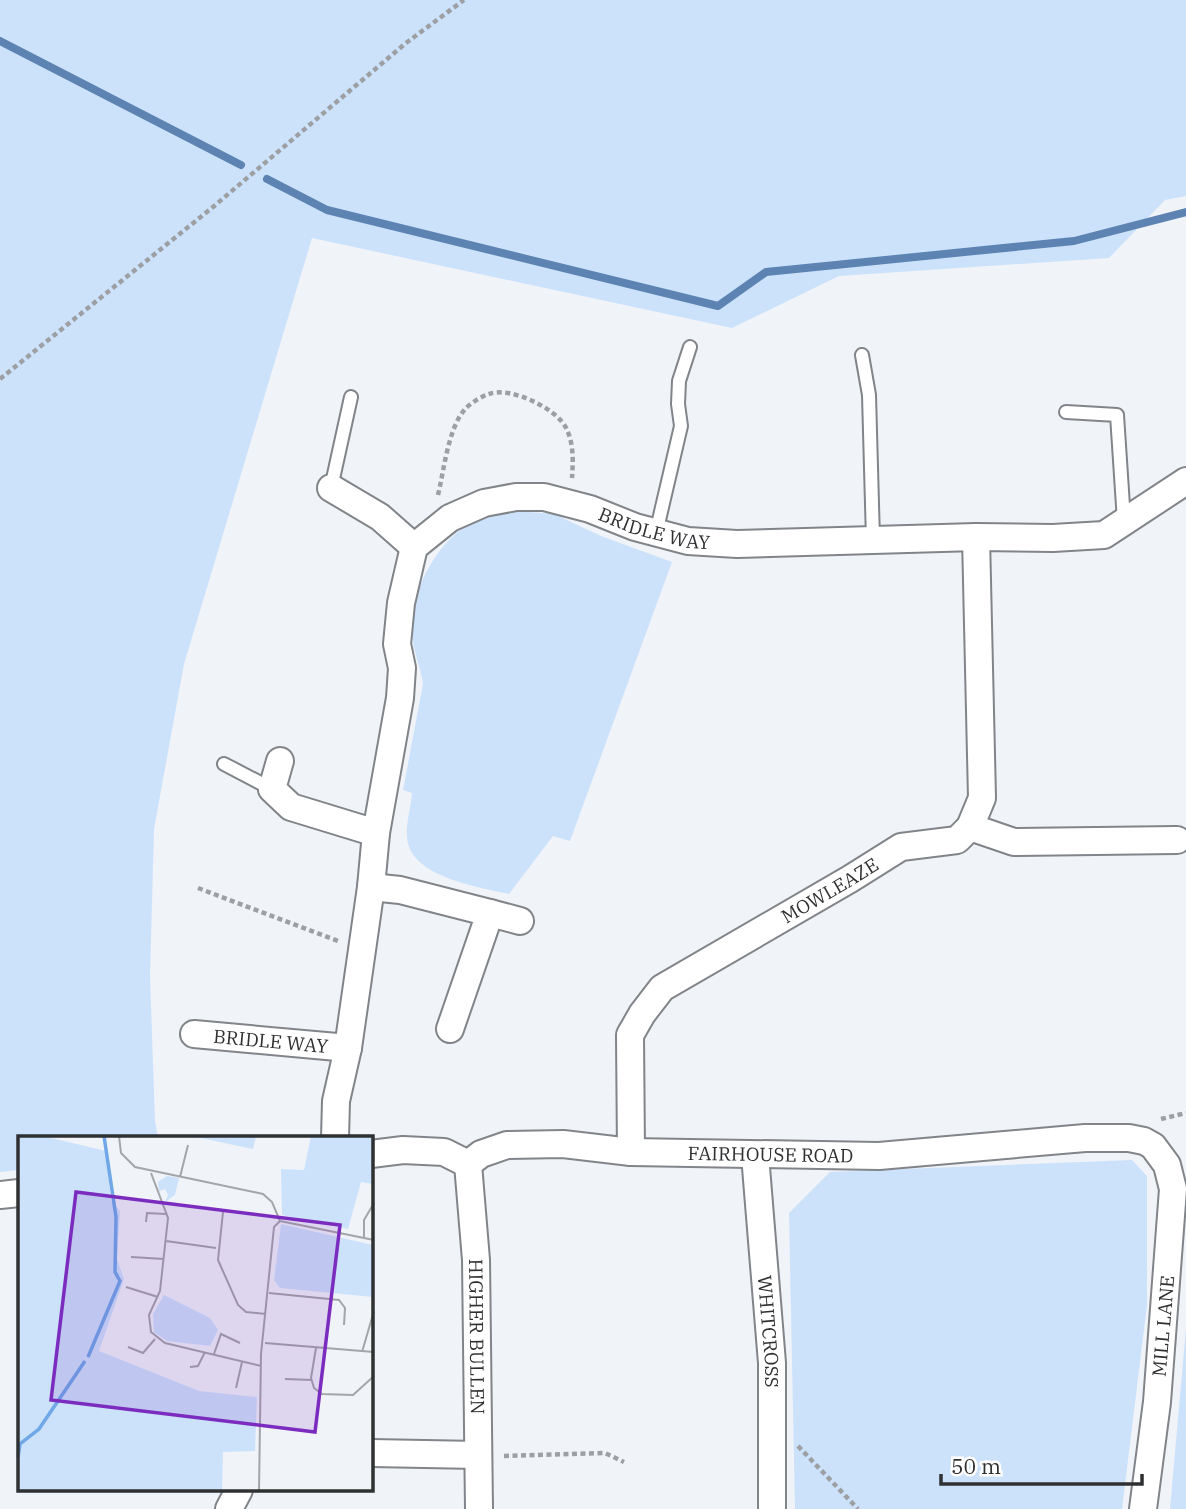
<svg xmlns="http://www.w3.org/2000/svg" width="1186" height="1509" viewBox="0 0 1186 1509" font-family="'IBM Plex Serif',serif">
<rect width="100%" height="100%" fill="#f0f3f8"/>
<path fill="#cce2fb" d="M0 0H1186V196L1165 200 1109 258 839 276 732 328 312 238 184 664 154 829 150 976 155 1121 158 1138H19V1170L0 1172Z
M515 511 554 514 601 536 672 562 570 841 553 836 509 894C479 887 408 877 407 836 406 822 411 807 412 793L403 790 423 684C421 668 414 653 412 636 407 594 439 536 478 519 489 514 504 514 515 511Z
M1132 1160 1147 1176V1305L1122 1509H795L789 1213 830 1172Z
M1186 1328V1509H1170Z"/>
<g fill="none" stroke-linecap="round" stroke-linejoin="round">
<path stroke="#5c83b1" stroke-width="8" d="M0 41 241 165
M267 179 327 210 718 306 766 272 1074 241 1186 212"/>
<g stroke="#818488" stroke-width="16">
<path id="lane" d="M862 355 869 395 873 540
M1066 412 1117 415 1124 521
M331 488 351 397
M656 533 681 426 678 404 679 381 690 347
M224 764 272 789"/>
</g>
<g stroke="#818488" stroke-width="30">
<g id="street">
<path d="M331 488 380 517 414 547"/>
<path d="M280 761 272 789 291 807 376 833"/>
<path d="M970 827 982 798 976 537"/>
<path d="M371 887 400 890 490 913 450 1029"/>
<path d="M490 913 520 921"/>
<path id="s1" d="M194 1034 348 1048"/>
<path id="s2" d="M335 1138 336 1101 348 1048 371 887 376 833 400 698 402 668 397 644 401 603 414 547 450 518 484 503 516 497H544L590 509 635 527 688 541 737 544 976 537 1053 538 1104 535 1186 481"/>
<path id="s3" d="M631 1152 630 1035 642 1014 662 988 850 879 901 847 957 840 970 827 1014 842 1177 840"/>
<path id="s4" d="M371 1154 403 1150 444 1152 468 1164 481 1154 507 1145 563 1144 631 1152 879 1156 1085 1138H1129L1144 1141 1153 1146 1167 1165 1173 1189 1157 1402 1143 1509"/>
<path id="s5" d="M755 1155 772 1363V1509"/>
<path id="s6" d="M468 1164 476 1260 479 1509"/>
<path d="M0 1195 19 1193"/>
<path d="M371 1453 478 1455"/>
<path d="M229 1509 239 1490"/>
</g>
</g>
<path stroke="#9d9fa3" stroke-width="4.5" stroke-dasharray="5 3.5" stroke-linecap="butt" d="M0 379 213 207 406 43 464 0
M438 495C444 471 448 427 466 408 471 403 482 396 489 394 510 386 559 409 567 430 574 445 573 463 572 478
M198 888 338 941
M1161 1119 1186 1113
M798 1446 858 1509
M504 1456 605 1453 624 1462"/>
<use href="#lane" stroke="#fff" stroke-width="12"/>
<use href="#street" stroke="#fff" stroke-width="26"/>
</g>
<g text-anchor="middle" dominant-baseline="central" stroke-width="5" stroke-linejoin="round" paint-order="stroke">
<g font-size="19" fill="#2f3032" stroke="#fff">
<text stroke="none"><textPath href="#s2" startOffset="858">BRIDLE WAY</textPath></text>
<text stroke="none"><textPath href="#s3" startOffset="368">MOWLEAZE</textPath></text>
<text stroke="none"><textPath href="#s1" startOffset="77">BRIDLE WAY</textPath></text>
<text stroke="none"><textPath href="#s4" startOffset="408">FAIRHOUSE ROAD</textPath></text>
<text transform="translate(1163 1326) rotate(-85)">MILL LANE</text>
<text stroke="none"><textPath href="#s5" startOffset="177">WHITCROSS</textPath></text>
<text stroke="none"><textPath href="#s6" startOffset="173">HIGHER BULLEN</textPath></text>
</g>
</g>
<g transform="translate(18 1136)">
<rect width="355" height="355" fill="#f0f3f8"/>
<path d="M0 0H25L88 15 93 64 102 75 99 123 106 143 81 215 181 255 239 261 237 315 205 316 204 355H0ZM173 0H238L235 13ZM293 0H355V48L343 46 330 93 264 79 263 33 286 34ZM149 40 161 42 157 59 147 66 150 59 147 53 141 55 140 46ZM263 88 355 109V161L262 152 256 144ZM146 159 192 182 200 194 192 210 149 205 136 196 135 178Z" fill="#cce2fb"/>
<path fill="none" stroke="#6fa7e7" stroke-width="3.5" d="M70 221 102 145 97 136 98 81 86 0M0 321 2 308 21 293 67 225"/>
<path fill="none" stroke="#a3a5a9" stroke-width="2" d="M101 0 103 17 117 31 245 58 254 66 262 85M133 37 150 82 142 155 131 179 133 196 147 207 243 230M162 41 170 9M205 76 200 124 220 169 228 176 248 178M262 85 356 104M128 86 129 77 148 78M346 102V84L356 67M148 105 198 112M113 121 146 123M108 151 140 161M251 157 321 164 327 172 326 189M247 207 356 216M110 211 125 217 137 203M298 212 293 242 296 252 304 258 335 259 356 240M344 216 356 175M196 218 203 198 222 207M172 231 180 230 187 216M267 243 294 244M218 252 224 226M241 355 243 218 256 91 262 85"/>
<path fill="#7b2cbf" fill-opacity="0.15" stroke="#7b2cbf" stroke-width="3.5" d="M58 56 322 89 297 296 33 264Z"/>
<rect width="355" height="355" fill="none" stroke="#2f3032" stroke-width="3.5"/>
</g>
<path d="M941 1474v10h201v-10" fill="none" stroke="#2f3032" stroke-width="3.5"/>
<text x="951" y="1474" font-size="21" fill="#2f3032" stroke="#ffffff" stroke-width="5" paint-order="stroke">50 m</text>
</svg>
